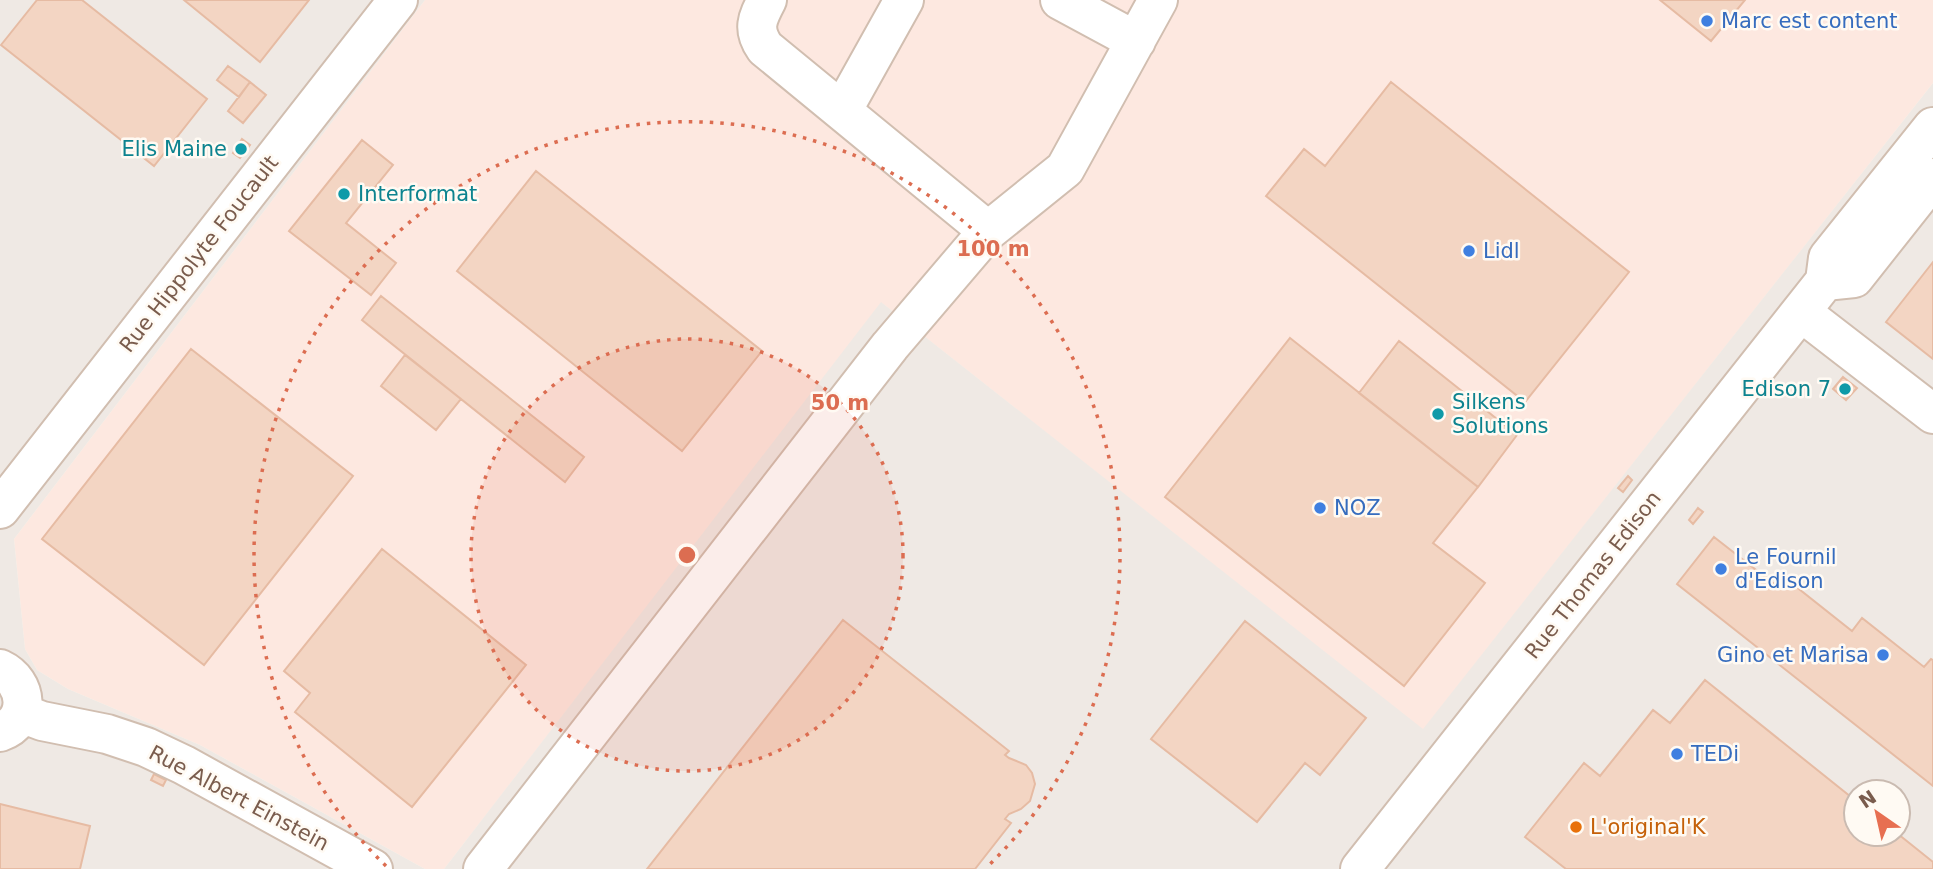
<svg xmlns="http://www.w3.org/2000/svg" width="1933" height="869" viewBox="0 0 1933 869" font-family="'DejaVu Sans',sans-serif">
<rect width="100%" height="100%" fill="#fdf6ec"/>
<path fill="#fde8e0" d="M425 0H1933V83L1423 730 882 303 444 869H425L200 745 68 689 37 670 25 649 14 539Z"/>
<path fill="#efe9e4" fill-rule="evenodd" d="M0 0H425L14 539 25 649 37 670 68 689 200 745 425 869H0Z
M1933 83V869H444L881 302 1423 729ZM1856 792H1898V834H1856Z"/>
<path fill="#f3d5c3" stroke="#e6bba3" stroke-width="2" d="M37 0H82L207 99 154 166 1 45Z
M184 0H309L260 62Z
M1660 0H1745L1711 41Z
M228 66 250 82 239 97 217 80Z
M250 82 266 95 243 123 228 111Z
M1391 82 1629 272 1525 402 1266 196 1304 149 1325 166Z
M242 139 250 145 240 158 233 153Z
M362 140 393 165 346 223 396 263 371 295 289 231Z
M536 171 762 351 682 451 457 271Z
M1933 262V359L1886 322Z
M381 296 584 457 565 482 362 320Z
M1290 338 1478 487 1433 543 1485 583 1404 686 1165 497Z
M1399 341 1517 435 1478 487 1359 393Z
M191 349 353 476 204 665 42 539Z
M405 355 461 399 436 430 381 386Z
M1843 377 1857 388 1846 400 1833 389Z
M1628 476 1632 480 1623 492 1618 488Z
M1698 508 1703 512 1693 524 1689 520Z
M1714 537 1778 587 1785 578 1852 631 1862 618 1924 667 1931 659 1933 660V786L1677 584Z
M382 549 526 665 412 807 295 712 310 693 284 671Z
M843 620 1009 751 1005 755 1009 758 1026 765 1032 773 1035 784 1030 801 1021 809 1009 814 1005 819 1011 823 975 869H647Z
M1245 621 1366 718 1320 775 1305 763 1257 822 1151 739Z
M1705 680 1856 801V834H1898L1933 862V869H1566L1525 837 1584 763 1600 776 1653 710 1670 723Z
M154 774 166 780 163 786 151 780Z
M0 804 90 826 80 869H0Z"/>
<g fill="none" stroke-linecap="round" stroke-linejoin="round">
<g stroke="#d1beb0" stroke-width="42">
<path id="minor" d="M767 0C757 19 752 29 765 48L988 231
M1060 0 1136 41
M842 111 904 0
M1825 281 1854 278 1933 178
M1801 312 1933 414
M0 509 398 0
M0 669C28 682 32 721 0 732
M21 713 42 721 107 734 146 747 184 765 373 869
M483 869 890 346 988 231 1065 169 1158 0
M1360 869 1825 281 1828 258 1933 127"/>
</g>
<use href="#minor" stroke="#fff" stroke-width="38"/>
</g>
<circle cx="687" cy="555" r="216" fill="#dc6d51" fill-opacity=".12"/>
<g fill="none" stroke="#dc6d51" stroke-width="3.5" stroke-dasharray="3.5 7">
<circle cx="687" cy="555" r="216"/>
<path d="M386 866A433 433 0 1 1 988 866"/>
</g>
<g fill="#3f7fe0" stroke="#fffaf3" stroke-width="2.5">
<circle cx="1707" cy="21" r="7"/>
<circle cx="1469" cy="251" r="7"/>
<circle cx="1320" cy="508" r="7"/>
<circle cx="1721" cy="569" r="7"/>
<circle cx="1883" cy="655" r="7"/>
<circle cx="1677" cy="754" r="7"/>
</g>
<g fill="#0f9aa8" stroke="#fffaf3" stroke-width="2.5">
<circle cx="241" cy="149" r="7"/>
<circle cx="344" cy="194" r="7"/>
<circle cx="1845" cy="389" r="7"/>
<circle cx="1438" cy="414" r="7"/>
</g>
<circle fill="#e8710a" stroke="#fffaf3" stroke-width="2.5" cx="1576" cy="827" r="7"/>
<g text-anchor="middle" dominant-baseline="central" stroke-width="5" stroke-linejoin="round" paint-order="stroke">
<g font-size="21" fill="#366cbe" stroke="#fffaf3" text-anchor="start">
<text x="1721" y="21">Marc est content</text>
<text x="1483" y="251">Lidl</text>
<text x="1334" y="508">NOZ</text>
<text x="1735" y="557">Le Fournil<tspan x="1735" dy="24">d'Edison</tspan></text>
<text x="1869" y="655" text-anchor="end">Gino et Marisa</text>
<text x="1691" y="754">TEDi</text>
</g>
<g font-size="21" fill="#0d838f" stroke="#fffaf3" text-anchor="end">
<text x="227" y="149">Elis Maine</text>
<text x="358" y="194" text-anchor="start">Interformat</text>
<text x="1831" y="389">Edison 7</text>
<text x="1452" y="402" text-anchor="start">Silkens<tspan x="1452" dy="24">Solutions</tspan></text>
</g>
<g font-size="21" fill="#7a5c4d" stroke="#fffaf3">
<text transform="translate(199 254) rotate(-52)">Rue Hippolyte Foucault</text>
<text transform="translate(1593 575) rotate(-52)">Rue Thomas Edison</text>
<text transform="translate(239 798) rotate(28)">Rue Albert Einstein</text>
</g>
<g font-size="21" fill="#c56008" stroke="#fffaf3" text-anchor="start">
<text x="1590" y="827">L'original'K</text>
</g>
</g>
<circle cx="687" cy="555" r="10" fill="#dc6d51" stroke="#fffaf3" stroke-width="3.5"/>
<g font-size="21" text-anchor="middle" font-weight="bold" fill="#dc6d51" stroke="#fffaf3" stroke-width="5" stroke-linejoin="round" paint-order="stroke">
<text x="993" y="256">100 m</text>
<text x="840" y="410">50 m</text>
</g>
<g transform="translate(1877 813) rotate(326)"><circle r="33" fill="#fffaf3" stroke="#cabbb1" stroke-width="2"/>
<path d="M0-5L12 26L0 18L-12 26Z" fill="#e76f51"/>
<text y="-10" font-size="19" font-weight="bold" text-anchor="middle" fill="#7a5c4d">N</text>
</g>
</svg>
